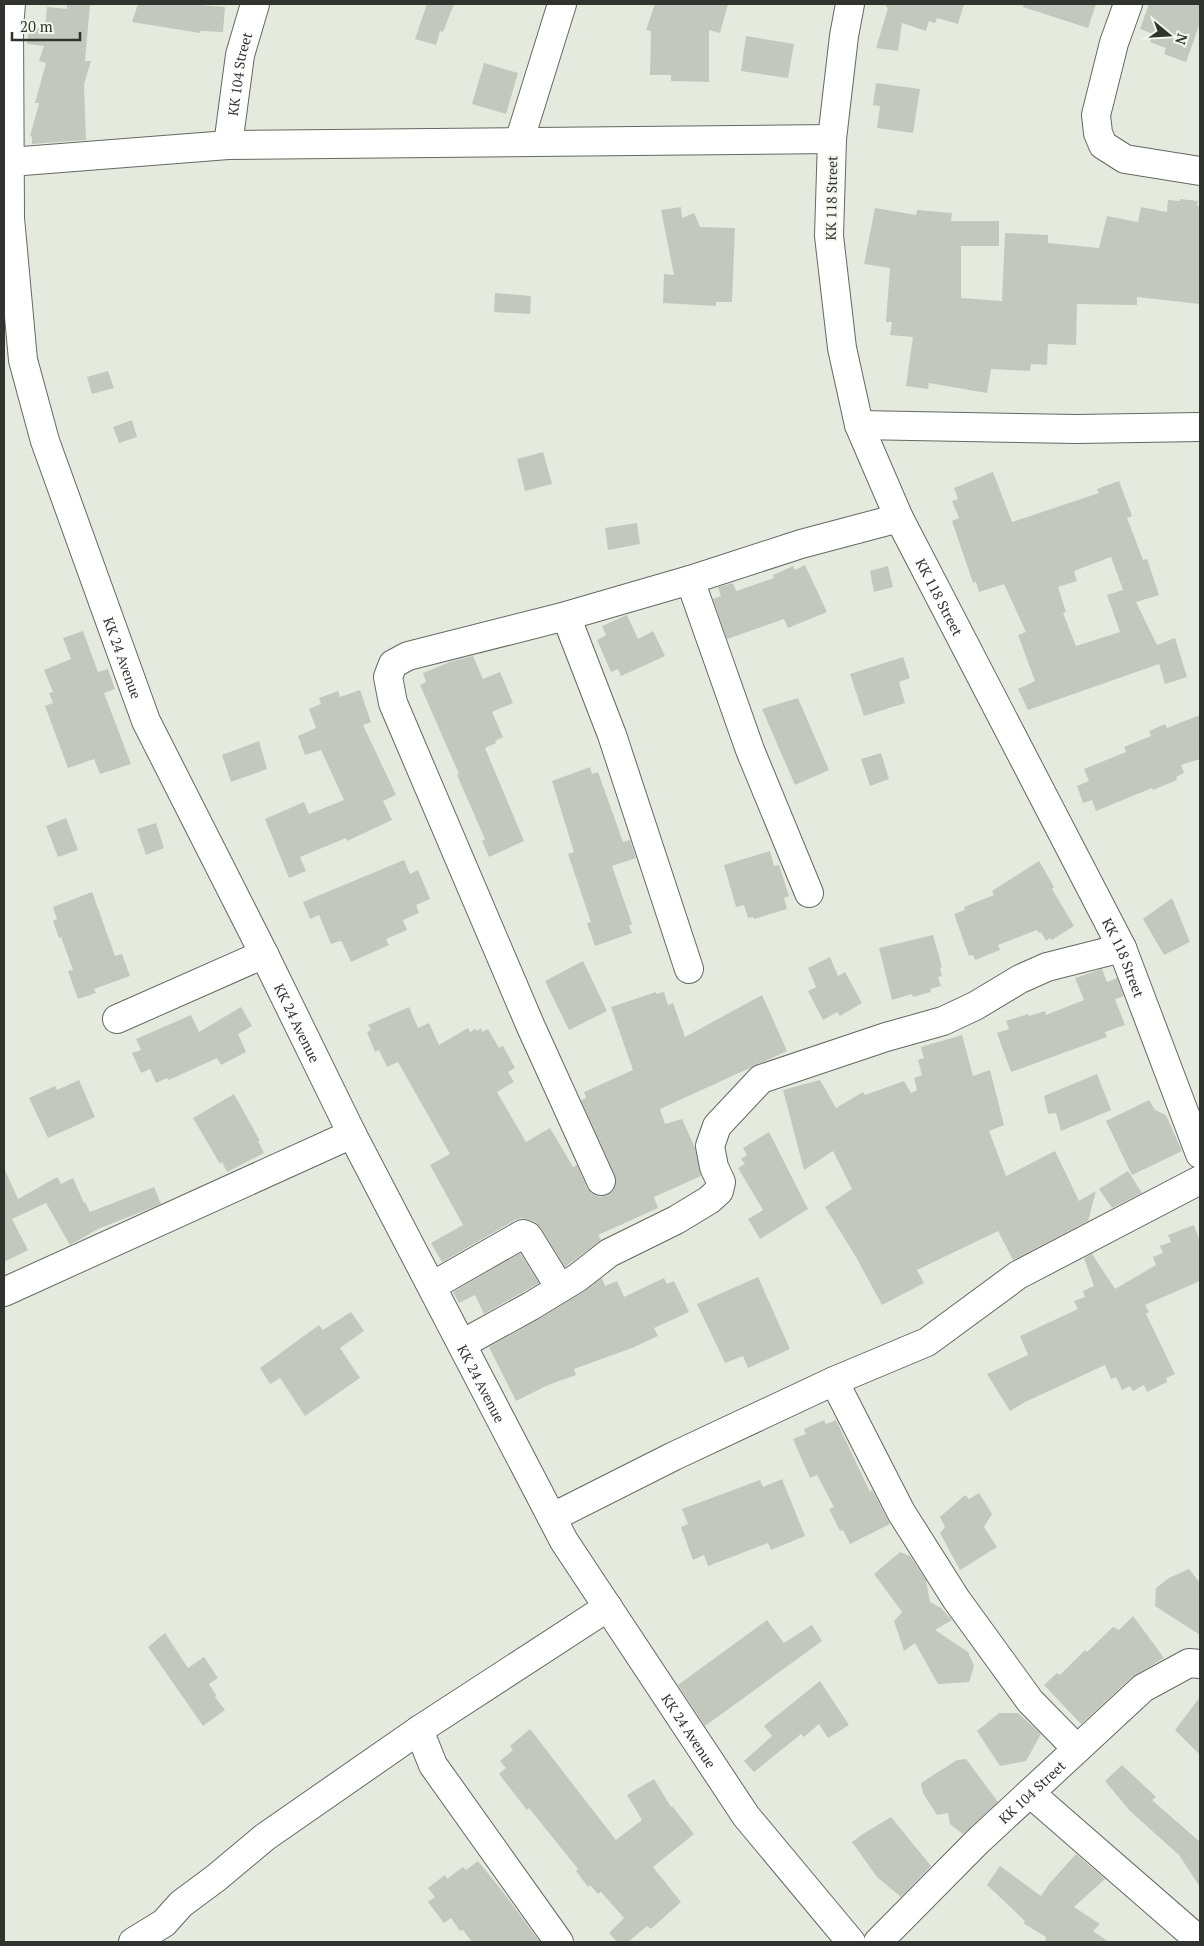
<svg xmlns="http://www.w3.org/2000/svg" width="1204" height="1946" viewBox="0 0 1204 1946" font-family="'PT Serif',serif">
<rect width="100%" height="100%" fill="#e5eadf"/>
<path fill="#c3c8be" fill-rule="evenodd" d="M67 4H90L85 61H91L84 84 86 140 32 144V137L30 136 39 103H35L46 63 39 61 44 46 27 44 29 27 45 29 47 7 67 9Z
M138 4H186L225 7 223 32 200 31V33L132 22Z
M427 4H454L443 32 440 31 436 45 415 39Z
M655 4H728L720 33 709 30V82L671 81V75H650L651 31 646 30Z
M887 4H964L958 24 937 18 935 23 929 21 926 31 902 23 898 51 876 48 888 8 886 7Z
M1024 4H1096L1088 28 1023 7Z
M1149 4H1200V23L1186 62 1164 54 1166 48 1150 42 1153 34 1140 29Z
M746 36 794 44 788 78 741 71Z
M484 63 518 73 506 114 472 104Z
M876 83 920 89 913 133 877 128 880 106 873 105Z
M1180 199 1198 201 1197 206H1200V304L1137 297V305L1077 304 1076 345 1048 344 1047 365 1031 364 1030 371 991 369 987 393 929 383 928 389 906 386 913 337 890 335 892 322H886L890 268 864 264 875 208 916 215 917 210 952 213 951 221H999V246H961V298L1002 301 1005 233 1048 235V243L1099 248 1107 216 1138 222 1141 207 1167 212 1168 200 1180 201Z
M681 207 682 218 694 213 700 227 735 228 732 302H716V306L663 303 664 274 674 275 661 210Z
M495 293 531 296 530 314 494 312Z
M108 371 114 388 92 394 87 377Z
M132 420 137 437 119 443 113 427Z
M543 452 552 484 525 491 517 459Z
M993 472 1012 522 1099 493 1097 489 1119 481 1132 516 1127 518 1143 560 1147 559 1159 595 1136 602 1157 645 1175 638 1187 677 1165 684 1159 664 1028 710 1018 689 1035 681 1018 635 1026 632 1004 584 979 592 976 582 973 583 952 521 959 518 952 501 958 499 954 488ZM1111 557 1123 590 1107 595 1120 632 1076 646 1063 613 1066 612 1058 587 1077 581 1074 571Z
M637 523 640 544 608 550 605 528Z
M805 565 827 612 788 628 784 619 727 639 713 599 721 596 718 587 733 583 736 591 774 578 773 575 793 566 795 570Z
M888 566 893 587 874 592 870 571Z
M627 615 638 639 653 631 665 656 621 676 618 669 611 672 597 640 606 635 602 626Z
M83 631 98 672 108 669 115 689 104 693 131 764 100 774 94 759 68 768 45 706 53 703 49 693 53 692 44 670 71 659 63 638Z
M473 656 483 679 500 672 513 703 492 712 503 737 495 741 496 743 485 748 524 841 489 857 482 841 485 839 457 775 459 774 420 685 426 682 423 673 450 662Z
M903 657 910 678 899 682 905 703 864 716 850 674Z
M360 690 371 722 363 725 396 795 383 801 392 820 347 841 346 838 300 857 306 871 289 878 265 819 304 802 309 814 344 800 321 750 305 755 298 736 316 728 309 709 321 704 319 698 338 691 340 697Z
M798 698 829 770 795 785 762 709Z
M1200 715V759L1181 765 1184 773 1176 777 1177 780 1153 790 1152 788 1096 811 1092 800 1083 803 1077 786 1089 781 1084 769 1126 752 1124 747 1151 736 1149 731 1165 724 1167 728Z
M259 741 267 769 231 782 222 755Z
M881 753 889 779 870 786 861 759Z
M590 767 592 774 598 772 623 842 630 840 636 858 612 866 632 924 629 926 632 933 595 946 587 923 591 922 568 854 574 852 552 781Z
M66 818 78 850 58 857 46 826Z
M156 823 164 848 146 855 137 829Z
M770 851 774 866 779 865 789 896 784 898 787 909 754 919 753 917 748 918 744 905 736 907 724 865Z
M404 860 410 874 418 870 430 899 416 905 419 913 403 920 407 930 386 939 389 945 351 962 342 942 340 941 331 944 319 915 310 919 303 902Z
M1039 861 1054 887 1052 889 1074 926 1052 940 1050 938 1046 941 1041 932 1039 933 1037 930 998 945 1000 950 975 960 973 955 969 956 954 914 965 910 964 907 994 895 992 891Z
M92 892 115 956 122 954 130 976 94 989 96 993 78 999 68 971 73 970 61 937 59 938 53 921 57 919 53 907Z
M1172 898 1190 942 1164 955 1143 919Z
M933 935 942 967 940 968 942 976 938 977 941 986 930 989 931 992 913 997 912 994 892 1000 879 948Z
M830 957 838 976 845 972 862 1003 840 1016 837 1012 823 1020 808 991 816 987 808 968Z
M583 961 607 1011 569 1030 545 981Z
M1102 969 1107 982 1117 978 1124 996 1115 999 1125 1025 1105 1032 1107 1037 1011 1072 997 1033 1009 1029 1006 1021 1028 1014 1029 1016 1045 1011 1046 1015 1084 1000 1075 978Z
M656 992V994L664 992 668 1005 673 1003 685 1037 762 995 787 1051 660 1109 665 1124 682 1119 695 1148 701 1176 654 1197 658 1208 598 1235 601 1240 565 1267 541 1228 534 1221 522 1218 515 1220 442 1262 431 1243 463 1225 430 1165 450 1154 398 1062 387 1067 379 1050 375 1052 367 1032 371 1030 368 1025 409 1007 418 1028 429 1023 439 1045 468 1028 470 1032 475 1029 477 1031 481 1028 482 1032 488 1029 499 1048 503 1046 515 1068 508 1072 514 1082 497 1092 526 1142 550 1128 573 1167 577 1165 587 1188 592 1194 600 1197 607 1195 613 1190 616 1183 615 1175 581 1100 586 1098 584 1092 633 1070 611 1007Z
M241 1007 252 1026 238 1034 246 1052 221 1065 217 1058 169 1080 167 1078 156 1083 150 1069 141 1073 132 1053 141 1050 136 1039 191 1015 199 1032Z
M962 1035 973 1076 990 1070 1004 1125 989 1131 1006 1176 1055 1151 1079 1201 1096 1191 1088 1221 1013 1260 998 1231 917 1270 924 1283 882 1305 856 1257 825 1207 852 1189 833 1151 804 1170 783 1090 820 1080 836 1108 863 1092 865 1095 904 1081 911 1093 917 1090 914 1078 922 1075 918 1060 924 1058 921 1047Z
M1097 1074 1111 1110 1061 1131 1056 1113 1048 1114 1044 1096Z
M79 1080 95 1117 48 1138 29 1098 55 1086 57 1090Z
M234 1094 260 1141H258L264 1153 227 1172 222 1162 220 1164 193 1118Z
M1149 1100 1155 1110 1166 1115 1182 1151 1132 1175 1106 1121Z
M769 1132 808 1209 760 1239 748 1219 763 1210 738 1168 745 1164 741 1159 747 1155 743 1148Z
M4 1168 18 1199 57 1177 61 1184 73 1178 84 1203 85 1202 90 1212 154 1187 161 1204 98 1229 70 1245 46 1203 12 1219 28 1250 4 1262Z
M1128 1171 1142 1193 1112 1208 1099 1189Z
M1194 1225 1200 1242V1281L1145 1305 1149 1312 1146 1314 1175 1374 1166 1378 1167 1382 1147 1392 1144 1385 1133 1391 1130 1386 1122 1390 1116 1377 1111 1379 1105 1365 1025 1402 1010 1411 987 1374 1028 1355 1020 1336 1078 1309 1074 1301 1085 1297 1083 1291 1094 1286 1084 1258 1092 1254 1115 1289 1156 1265 1153 1257 1163 1253 1160 1246 1171 1242 1168 1235Z
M520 1253 539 1283 484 1314 475 1295 459 1303 453 1292Z
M758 1277 790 1349 748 1368 743 1356 725 1363 697 1304Z
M602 1278 605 1286 617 1281 624 1297 664 1278 667 1284 674 1281 689 1312 654 1328 658 1336 632 1348 574 1369 576 1375 548 1385 516 1401 489 1347 539 1319 585 1291Z
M351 1312 364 1331 340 1348 360 1378 305 1416 280 1378 270 1384 260 1368 319 1325 323 1330Z
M824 1420 826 1424 836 1420 870 1492 872 1490 890 1524 850 1544 843 1530 840 1531 829 1509 834 1507 817 1475 810 1478 793 1439 806 1434 804 1429Z
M782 1479 805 1536 771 1550 768 1543 708 1566 704 1555 693 1560 681 1527 688 1524 682 1509 760 1480 763 1487Z
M979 1493 992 1514 984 1527 997 1547 960 1570 940 1533 945 1527 940 1517 965 1495 969 1499Z
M900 1552 910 1556 926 1580 930 1602 941 1608 952 1620 935 1630 968 1652 974 1666 969 1682 938 1684 915 1643 904 1651 894 1621 902 1612 874 1574Z
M1189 1569 1200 1583V1635L1155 1606 1156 1588 1169 1578Z
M1133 1616 1164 1658 1132 1677 1081 1724 1044 1685 1057 1673 1060 1675 1085 1650 1087 1652 1113 1627 1119 1630Z
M767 1620 784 1643 812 1625 822 1641 705 1726 678 1685Z
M165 1633 188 1668 204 1657 218 1678 209 1684 216 1695 215 1697 225 1710 203 1726 148 1647Z
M820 1681 849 1725 828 1738 819 1724 804 1737 801 1734 754 1772 744 1761 772 1736 764 1726Z
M1200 1697V1755L1175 1730Z
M999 1713H1018L1041 1734 1026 1761 1000 1766 977 1731Z
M530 1729 616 1840 642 1820 627 1795 654 1779 671 1807 672 1806 694 1834 653 1867 681 1902 651 1929 647 1926 628 1942H617L609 1933 624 1918 601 1892 598 1894 590 1885 588 1887 576 1871 578 1869 529 1808 527 1810 499 1774 506 1768 500 1761 513 1750 510 1746Z
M966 1759 998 1802 963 1834 950 1824 948 1813 937 1815 923 1793 921 1783 957 1760Z
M1122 1765 1156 1797 1152 1800 1200 1842V1887L1179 1855 1130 1811 1105 1781Z
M891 1817 931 1866 901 1897 877 1877 852 1842 863 1834Z
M1076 1854 1105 1879 1074 1907 1100 1924 1093 1931 1109 1942H1045L1046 1937 1023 1923 1025 1921 987 1885 1000 1866 1041 1896 1049 1884Z
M478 1861 503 1892 540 1942H472L463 1930 460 1931 451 1918 444 1923 428 1902 435 1897 428 1888 445 1875 447 1879 463 1867 466 1870Z"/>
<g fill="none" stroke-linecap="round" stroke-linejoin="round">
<g stroke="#646960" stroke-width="30">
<g id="minor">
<path id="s1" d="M11 4 9 27 10 218 23 360 45 441 146 721 264 954 352 1134 564 1541 746 1816 851 1942"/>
<path id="s2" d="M850 4 844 36 832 139 829 236 842 348 859 425 899 518 1122 948 1200 1154"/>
<path d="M1128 4 1114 43 1096 115 1098 133 1103 145 1125 159 1200 171"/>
<path d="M519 142 562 4"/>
<path id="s3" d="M228 145 240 55 255 4"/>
<path d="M10 162 228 145 832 139"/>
<path d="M859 425 1077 429 1200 427"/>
<path d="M690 580 750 750 809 893"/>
<path d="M566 616 612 735 689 969"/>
<path d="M117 1019 264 954"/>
<path d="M601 1181 531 1027 393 703 388 677 393 664 408 656 566 616 690 580 801 544 899 518"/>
<path d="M432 1286 523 1234 528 1236 560 1288"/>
<path d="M4 1292 352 1134"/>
<path d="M462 1344 531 1306 577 1278 609 1253 676 1220 709 1200 719 1191 721 1182 714 1167 710 1146 717 1126 761 1079 886 1037 943 1021 975 1006 1020 979 1047 967 1122 948"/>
<path d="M834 1381 901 1512 956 1599 1030 1701 1077 1749"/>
<path d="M553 1517 674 1456 834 1381 927 1342 1018 1275 1200 1180"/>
<path d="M419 1730 433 1765 559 1942"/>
<path d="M1030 1793 1200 1941"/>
<path d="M133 1942 164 1923 181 1904 216 1878 265 1837 419 1730 608 1607"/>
<path id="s4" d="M878 1942 978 1841 1143 1688 1189 1663 1200 1664"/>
</g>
</g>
<use href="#minor" stroke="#fff" stroke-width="28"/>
</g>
<g text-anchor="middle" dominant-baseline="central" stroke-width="4" stroke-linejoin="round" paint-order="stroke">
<g font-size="14" fill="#31332f" stroke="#f2f7ed">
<text stroke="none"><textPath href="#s3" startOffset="72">KK 104 Street</textPath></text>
<text transform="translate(831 198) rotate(-89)">KK 118 Street</text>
<text stroke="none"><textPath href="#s2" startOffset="615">KK 118 Street</textPath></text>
<text stroke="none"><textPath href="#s1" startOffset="671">KK 24 Avenue</textPath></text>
<text stroke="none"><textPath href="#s2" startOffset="1020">KK 118 Street</textPath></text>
<text stroke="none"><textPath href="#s1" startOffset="1076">KK 24 Avenue</textPath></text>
<text stroke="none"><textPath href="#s1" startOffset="1481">KK 24 Avenue</textPath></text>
<text stroke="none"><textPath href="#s1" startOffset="1886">KK 24 Avenue</textPath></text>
<text stroke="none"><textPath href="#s4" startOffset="215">KK 104 Street</textPath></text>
</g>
</g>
<rect width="1204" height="1946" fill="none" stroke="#31332f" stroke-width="10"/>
<g transform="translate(1169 35) rotate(108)" stroke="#f2f7ed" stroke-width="4" paint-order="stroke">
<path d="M0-4L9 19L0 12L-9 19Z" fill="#31332f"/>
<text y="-8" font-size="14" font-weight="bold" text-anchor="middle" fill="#31332f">N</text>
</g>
<path d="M12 32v8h68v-8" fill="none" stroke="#31332f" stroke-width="2.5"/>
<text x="20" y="32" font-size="15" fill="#31332f" stroke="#f2f7ed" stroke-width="4" paint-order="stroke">20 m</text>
</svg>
